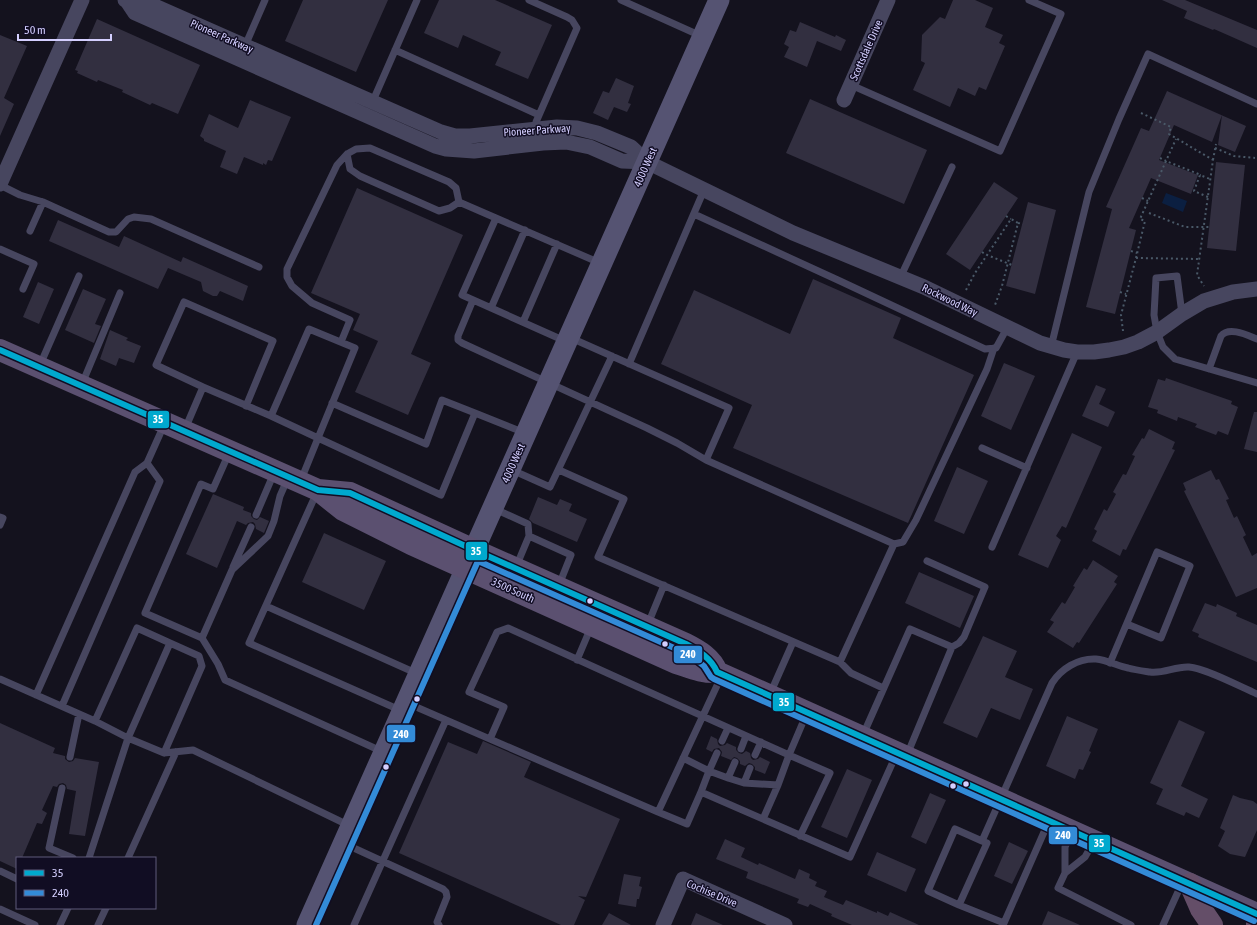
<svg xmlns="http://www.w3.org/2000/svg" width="1257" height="925" viewBox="0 0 1257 925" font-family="'Asap Condensed',sans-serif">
<rect width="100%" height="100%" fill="#14121e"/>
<path fill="#0b1f41" d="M1166 193 1187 201 1183 212 1162 203Z"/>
<path fill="#322f40" d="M303 0H388L356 72 285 41Z
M439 0H495L552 25 528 79 495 65 501 52 463 35 458 48 424 33Z
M953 0H975L993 8 985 27 1003 35 999 43 1005 46 986 90 979 87 975 96 958 88 950 107 913 90 925 63 921 61 922 35 940 17 945 19Z
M1162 0H1185L1257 30V48L1214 29 1213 30 1184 18 1187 11Z
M97 19 200 65 178 114 152 103 150 105 122 92 123 90 98 80 97 82 77 73 78 71 75 70Z
M800 22 835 37 836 35 846 40 841 51 817 41 807 67 784 57 789 47 784 44 790 30 796 32Z
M0 35 27 46 4 98 14 104 0 136Z
M616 78 634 86 628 103 631 104 627 112 614 107 608 120 593 113 603 91 609 93Z
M1167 91 1246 126 1235 152 1218 145 1222 115 1212 142 1174 125 1159 160 1198 175 1191 194 1151 178 1129 228 1136 230 1115 314 1086 307 1112 209 1106 207 1141 128 1149 131Z
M810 99 927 150 904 204 786 153Z
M250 100 291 117 272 161 268 160 266 165 263 163V165L244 157 237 174 220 167 226 151 204 141V139L200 136 209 114 238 128Z
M1216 162 1245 165 1236 251 1207 248Z
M994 182 1018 198 970 270 946 254Z
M357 188 463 235 411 354 431 363 408 415 355 392 378 341 353 330 360 314 311 293Z
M1028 202 1056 210 1035 294 1006 286Z
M58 220 119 247 124 236 181 262 183 257 248 286 243 301 220 291 217 296H213L203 291 201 282 168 268 158 289 49 241Z
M813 279 901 318 893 338 974 375 908 523 733 448 752 405 661 364 694 290 790 334Z
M38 282 54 289 39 324 23 317Z
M83 289 106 299 95 324 101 326 94 343 65 330Z
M110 330 128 338 126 340 141 346 134 363 119 358 116 366 100 359Z
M1004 363 1035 376 1011 430 981 416Z
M1166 378 1232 401 1231 404 1238 407 1228 435 1218 431 1216 435 1195 427 1197 424 1178 417 1177 421 1157 413 1158 410 1148 407 1158 379 1165 381Z
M1096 385 1106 389 1099 404 1115 412 1108 427 1082 416Z
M1254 412H1257V452L1244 449Z
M1149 429 1175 442 1172 449 1175 450 1126 550 1123 549 1120 556 1092 541 1097 531 1094 529 1104 509 1107 511 1116 494 1113 492 1123 474 1126 475 1135 456 1132 455 1142 438 1144 439Z
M1072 433 1102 447 1066 528 1062 526 1056 536 1061 540 1048 568 1018 555Z
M957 467 988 481 964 534 934 521Z
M1211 470 1216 480 1219 479 1229 499 1226 500 1234 518 1237 516 1246 535 1243 537 1252 556 1257 553V588L1236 597 1184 491 1186 490 1183 483Z
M213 494 244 507 243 510 251 513V516L254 519 257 520 260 517 269 521 264 533 256 529 255 524 253 522 248 523 246 525 237 521 217 568 186 554Z
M538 497 557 505 560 499 572 504 569 511 587 519 577 542 533 523 529 519Z
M324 533 386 561 364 610 302 582Z
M1093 560 1118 576 1114 582 1117 584 1079 643 1077 642 1073 648 1047 632 1054 622 1050 620 1062 602 1065 604 1075 587 1073 586 1084 568 1087 570Z
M919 572 974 596 960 628 905 603Z
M1205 603 1216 607 1217 604 1237 613 1236 616 1257 625V662L1198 637 1199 634 1192 631Z
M983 636 1017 651 1005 677 1033 689 1020 720 991 708 977 738 943 723Z
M1067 716 1098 729 1089 751 1091 752 1083 770 1079 769 1075 779 1046 766Z
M1179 720 1205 732 1181 786 1208 799 1199 818 1186 812 1184 816 1156 804 1163 789 1150 783Z
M0 723 55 748 53 753 65 756V759L69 762 73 761 75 758 99 762 85 836 69 834 76 791 67 789 66 785 63 783 59 784 57 787 53 786 42 810 47 813 42 824 37 823 22 858H17V869L0 861Z
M711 736 717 739 718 744 720 746 725 745 727 743 736 747V750L739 753 742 754 746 751 750 753 751 758 753 760 758 759 760 757 770 762 765 774 755 770V767L752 764 749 763 745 766 740 764V761L737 758 734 757 731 760 721 756 722 752 719 748 714 749 712 752 706 749Z
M483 741 531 762 524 777 620 819 586 897 578 896 585 900 574 925H561L399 853 448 742 477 754Z
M847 769 872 780 847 838 821 827Z
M930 793 946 800 926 844 911 837Z
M1233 795 1240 798 1253 801 1257 804V830L1245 857 1230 854 1218 846 1225 831 1220 828Z
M725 839 745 848 741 857 758 865 759 863 795 879 799 869 810 874 809 878 817 882 815 886 827 891 824 897 843 905 846 900 877 913V911L888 916 890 912 919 925H852L831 916 832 914 810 904 808 907 797 903 799 899 746 878 748 872 716 859Z
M1009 842 1028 851 1012 884 994 876Z
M877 852 916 869 906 892 867 875Z
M624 874 641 877 639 886 642 887 639 899H637L636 907 618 904Z
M1048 911 1080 925H1042Z
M609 913 631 925H602Z
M696 913 723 925H691Z"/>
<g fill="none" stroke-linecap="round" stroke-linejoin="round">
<path stroke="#4a5968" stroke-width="2" stroke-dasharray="2 3" stroke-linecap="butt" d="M1141 113 1171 127 1169 134 1213 160 1197 275 1204 286
M1215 148 1234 156 1255 158
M1160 158 1166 161 1176 139
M1213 160 1216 144
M1208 197 1194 191 1200 175 1210 179
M1142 198 1148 201
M1149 213 1185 227H1209
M1006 216 1011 219
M1018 223 1023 224
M1131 251 1137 253
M982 252 987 255 1012 265
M1136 258 1145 221 1140 219 1166 161 1201 175H1200
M966 290 975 273 1011 219 1018 223 1002 286 995 305
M1120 292 1126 294
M1123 331 1121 315 1136 258 1199 259"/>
<path stroke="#47465f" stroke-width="7" d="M529 0 567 17 572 20 577 28 536 122 537 129
M621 0 701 36
M245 46 265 0
M395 50 539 115
M851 85 1000 151 1061 14 1029 0
M372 103 417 0
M370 148 449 182 456 188 459 202 450 208 439 211 360 176 350 169 347 154 356 149Z
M0 185 20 195 43 202 109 232H116L128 219 134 217 151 219 259 267
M459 202 600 263
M694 214 840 281 985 349 996 348 1007 328
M496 218 462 295 565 341
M30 231 43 202
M0 249 34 264 23 289
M901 276 952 167
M473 300 458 336V340L462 343 647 428 677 443 706 460
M491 308 525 230
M1182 314 1177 276 1156 278 1154 315 1157 332 1163 347 1175 359 1257 383
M523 322 557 244
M309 329 355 348 318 438 271 416Z
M571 338 729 408 706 460 894 544 903 542 916 520 987 369 994 348
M341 342 350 320 312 303 292 286 287 277V269L337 165 347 154
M1051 347 1089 192 1119 119 1148 54 1257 104
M629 364 704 190
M40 365 79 276
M1209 369 1221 336C1229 326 1247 335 1257 339
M82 384 120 293
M203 387 156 365 184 302 273 341 246 406
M332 403 426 444 442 400 475 413
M185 429 203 387 271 416
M982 448 1027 468
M229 453 213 489 201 484 145 613 202 638 218 664 225 680 381 751
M512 470 550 487 612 356
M559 470 624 499 598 557 840 662 894 544
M301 480 318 438 441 495 475 413 525 433
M317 492 249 643 402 711
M495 509 528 524 529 536 516 567
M256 515 274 473
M0 517 3 518 0 525
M529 536 571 555 559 585
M992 547 1077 352
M927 561 985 587 964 637 959 643 952 647
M233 567 251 527
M266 606 418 674
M648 624 664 585
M202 638 232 570 268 536 274 521 280 496 287 480
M577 660 591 627
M840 662 851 673 883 688
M1110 663 1157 552 1190 566 1161 638 1127 624
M0 679 95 721 128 738 164 753 193 750 348 825
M770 694 793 642
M36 695 135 472 147 463 164 425
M407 703 658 812 721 677
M62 706 160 481 147 463
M95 721 137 628 170 643
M863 735 910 629 952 647 907 755
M490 739 504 707 469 692 497 632 508 628 638 687 789 755 806 715
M722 741 728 728
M741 749 746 736
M717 753 709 771 728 778 744 783 778 785 789 755 830 773 800 836
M755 755 761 742
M70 757 79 714
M683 758 709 771 701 792
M728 778 735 762
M744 783 750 768
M62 788 49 848 73 858
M658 812 687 824 701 792 850 857 896 755
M763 819 778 785
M1071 833 1065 847V873L1085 857 1093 843
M982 841 955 829 928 891 959 905 987 843 982 841 1052 683C1061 669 1078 658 1096 659 1107 660 1118 666 1128 668 1135 670 1143 671 1150 672 1163 674 1176 666 1189 667 1205 668 1241 687 1257 694
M345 844 443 889 446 892 447 897 437 922 439 925
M89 858 128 738 170 643 199 656 202 666 164 753
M128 858 176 752
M0 871 17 879
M1065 873 1058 888 1131 925
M959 905 1004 923 1048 823
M0 909 35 925
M60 925 68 908
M98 925 106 908
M354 925 446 720
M1163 925 1182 883"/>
<path stroke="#47465f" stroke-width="15" d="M125 0H141L441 132 455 136H470L557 127 577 128 597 133 631 147 647 162 793 233 924 287 1040 343 1064 350 1077 352H1094L1109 350 1124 347 1138 342 1157 332 1182 314 1204 301 1233 292 1257 289
M127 1 135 13 435 146 446 149 474 151 543 143 566 142 590 147 622 161 647 162
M844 100 888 0
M0 184 82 0
M663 925 683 879 785 925"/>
<path stroke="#555372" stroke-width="21" d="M307 925 719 0"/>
<path stroke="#5b5070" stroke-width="22" d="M0 350 318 490 343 510 411 544 676 663C689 667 702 673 717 672L1257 914
M318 490 350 493 474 550 686 644C698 650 712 658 717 672"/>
<path stroke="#644e68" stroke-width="22" d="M1190 884 1201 909 1212 925
M1257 925V924"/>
<g stroke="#110d23" stroke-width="9">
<path id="bus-1" d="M0 350 318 490 350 493 474 550 686 644C699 651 711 658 717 672L1257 914"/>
</g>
<g stroke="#110d23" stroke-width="9">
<path id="bus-2" d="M316 925 478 561 690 655 704 666 711 677 714 679 1254 921"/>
</g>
<use href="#bus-1" stroke="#00a9ce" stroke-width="6"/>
<use href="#bus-2" stroke="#338bd7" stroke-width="6"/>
</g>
<g fill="#d4cfff" stroke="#110d23" stroke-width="1.5">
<circle cx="590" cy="601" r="3.5"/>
<circle cx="665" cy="644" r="3.5"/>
<circle cx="417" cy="699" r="3.5"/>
<circle cx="386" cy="767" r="3.5"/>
<circle cx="966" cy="784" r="3.5"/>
<circle cx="953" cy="786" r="3.5"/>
</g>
<g text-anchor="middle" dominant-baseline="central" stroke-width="3" stroke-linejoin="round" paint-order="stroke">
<g font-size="11" fill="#d4cfff" stroke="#110d23">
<text transform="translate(222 36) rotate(24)">Pioneer Parkway</text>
<text transform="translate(866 50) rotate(-66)">Scottsdale Drive</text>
<text transform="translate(537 130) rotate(-4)">Pioneer Parkway</text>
<text transform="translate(645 167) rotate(-66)">4000 West</text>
<text transform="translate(950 300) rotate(26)">Rockwood Way</text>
<text transform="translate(513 463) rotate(-66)">4000 West</text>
<text transform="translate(513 590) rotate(24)">3500 South</text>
<text transform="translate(712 893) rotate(23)">Cochise Drive</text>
</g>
</g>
<g stroke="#110d23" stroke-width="1.5">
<rect x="147" y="410" width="23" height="19" rx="4" fill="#00a9ce"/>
<rect x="465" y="541" width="23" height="20" rx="4" fill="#00a9ce"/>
<rect x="673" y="645" width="30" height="19" rx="4" fill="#338bd7"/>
<rect x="772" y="692" width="23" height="20" rx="4" fill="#00a9ce"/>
<rect x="386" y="724" width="30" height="19" rx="4" fill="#338bd7"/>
<rect x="1048" y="826" width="30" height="19" rx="4" fill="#338bd7"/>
<rect x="1088" y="834" width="23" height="19" rx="4" fill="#00a9ce"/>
</g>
<g font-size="11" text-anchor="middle" font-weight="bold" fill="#fff">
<text x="158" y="423">35</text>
<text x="476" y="555">35</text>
<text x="688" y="658">240</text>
<text x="784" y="706">35</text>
<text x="401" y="738">240</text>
<text x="1063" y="839">240</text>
<text x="1099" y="847">35</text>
</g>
<rect x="16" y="857" width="140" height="52" fill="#110d23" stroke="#5f5b7b"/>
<rect x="24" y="870" width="20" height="6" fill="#00a9ce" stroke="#5f5b7b"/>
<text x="52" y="877" font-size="12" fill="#d4cfff">35</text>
<rect x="24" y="890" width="20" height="6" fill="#338bd7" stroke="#5f5b7b"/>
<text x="52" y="897" font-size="12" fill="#d4cfff">240</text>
<path d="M18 34v6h93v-6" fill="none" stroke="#d4cfff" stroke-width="2"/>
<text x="24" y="34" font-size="12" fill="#d4cfff" stroke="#110d23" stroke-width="3" paint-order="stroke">50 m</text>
</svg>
